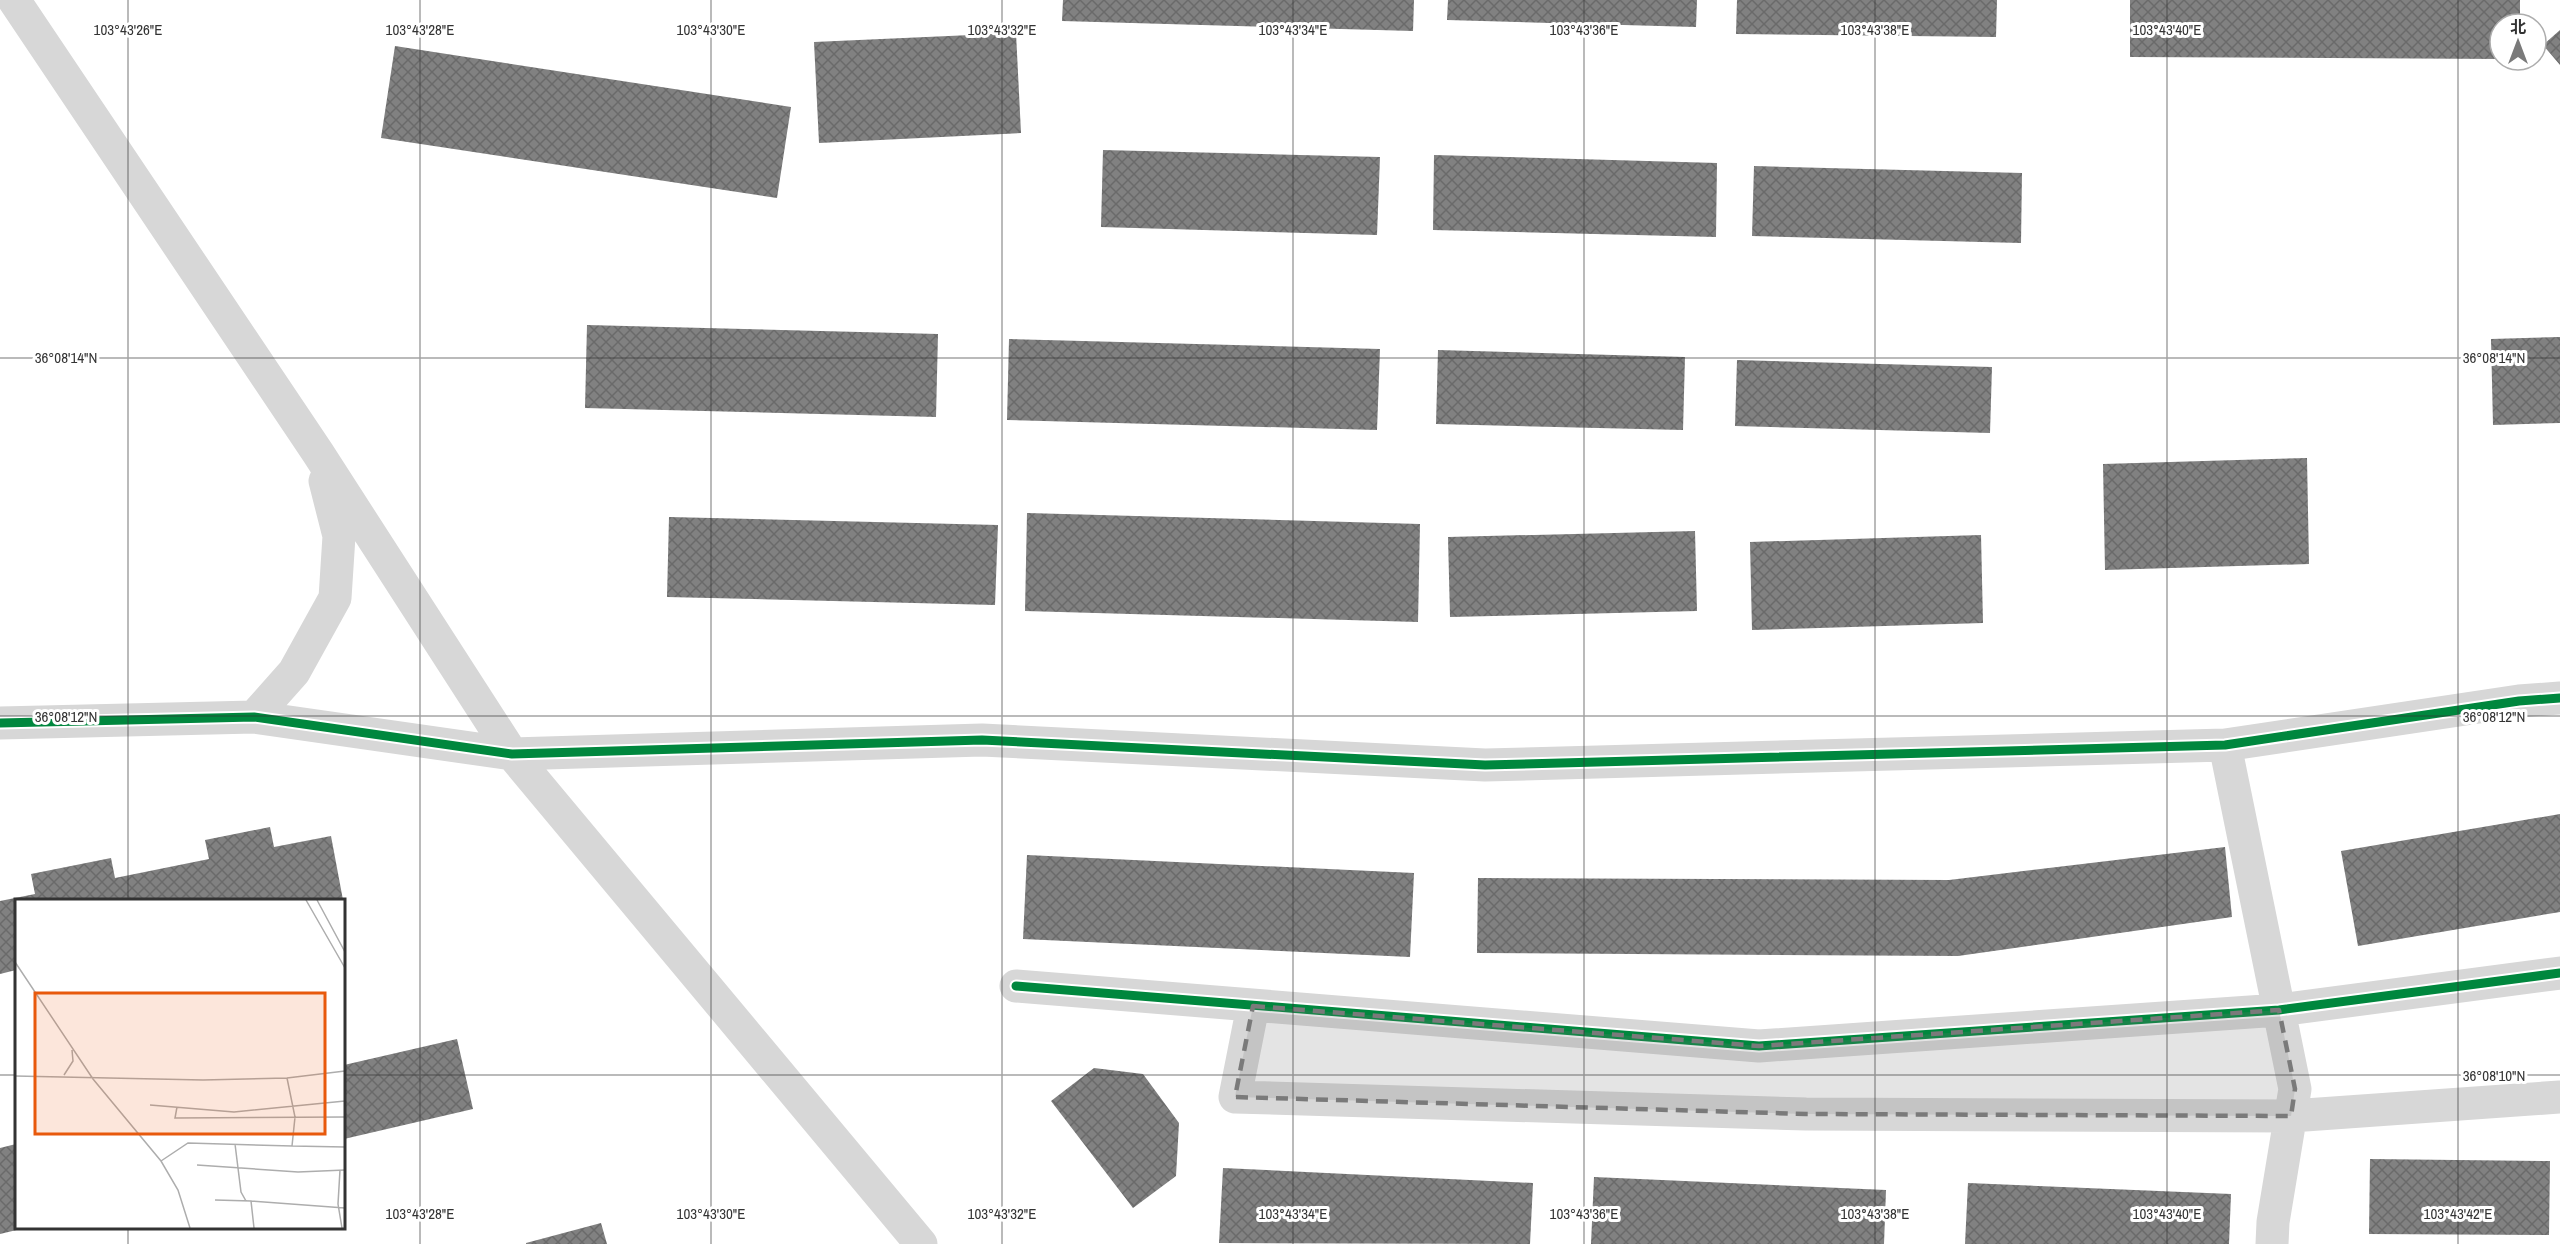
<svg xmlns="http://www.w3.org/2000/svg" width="2560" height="1244" viewBox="0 0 2560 1244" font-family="'Archivo Narrow','Noto Sans SC',sans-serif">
<defs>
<pattern id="building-cross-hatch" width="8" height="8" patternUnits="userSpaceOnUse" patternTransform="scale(1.5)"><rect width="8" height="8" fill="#818181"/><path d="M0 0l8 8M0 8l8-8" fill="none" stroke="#6a6a6a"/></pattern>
</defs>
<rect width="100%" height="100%" fill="#fff"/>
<path fill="url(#building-cross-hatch)" d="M1063 0H1414L1413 31 1062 21Z
M1448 0H1697L1696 27 1447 20Z
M1737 0H1997L1996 37 1736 34Z
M2130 0H2520V24H2500V59L2130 57Z
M2560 30V65L2543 45Z
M1016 33 1021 133 819 143 814 42Z
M395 46 791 107 777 198 381 138Z
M1103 150 1380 157 1377 235 1101 227Z
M1434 155 1717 163 1716 237 1433 230Z
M1754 166 2022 173 2021 243 1752 236Z
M587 325 938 334 936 417 585 408Z
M2560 337V423L2493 425 2491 339Z
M1009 339 1380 349 1377 430 1007 420Z
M1438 350 1685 357 1683 430 1436 424Z
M1737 360 1992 367 1990 433 1735 426Z
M2307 458 2309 564 2105 570 2103 464Z
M1027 513 1420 524 1418 622 1025 611Z
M669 517 998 525 995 605 667 597Z
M1695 531 1697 611 1450 617 1448 537Z
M1981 535 1983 623 1752 630 1750 542Z
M2560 814V912L2358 946 2341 851Z
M270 827 274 847 331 836 343 900H16V970L0 974V901L35 894 31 874 111 858 115 878 209 859 205 840Z
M2225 847 2232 917 1958 956 1477 953 1478 878 1949 880Z
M1027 855 1414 873 1410 957 1023 939Z
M457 1039 473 1109 344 1139V1065Z
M1094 1068 1143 1074 1179 1123 1176 1176 1133 1208 1051 1101Z
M16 1144V1228H25L0 1234V1148Z
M2370 1159 2550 1161 2549 1235 2369 1234Z
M1223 1168 1533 1183 1530 1244 1219 1243Z
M1594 1177 1886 1190 1884 1244H1591Z
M1968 1183 2231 1194 2229 1244H1965Z
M601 1223 607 1244H526V1243Z"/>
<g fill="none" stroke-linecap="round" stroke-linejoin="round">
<path stroke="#d7d7d7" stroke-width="33" d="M14 0 318 453 512 754 921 1244
M254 717 294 672 335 598 339 536 325 481
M0 723 254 717 512 754 982 740 1485 765 2225 745 2519 701 2560 698
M2225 745 2295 1089 2273 1222 2272 1244
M1016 986 1759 1046 2279 1010 2560 973
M1253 1006 1235 1097 1806 1114 2291 1116 2560 1097"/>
<g stroke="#fff" stroke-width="13">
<path id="cycleway" d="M0 723 254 717 512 754 982 740 1485 765 2225 745 2519 701 2560 698
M1016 986 1759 1046 2279 1010 2560 973"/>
</g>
<use href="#cycleway" stroke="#00873e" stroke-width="9"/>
</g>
<path fill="#7a7a7a" fill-opacity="0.2" stroke="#7a7a7a" stroke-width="4.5" stroke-dasharray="12 8" stroke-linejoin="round" d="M1253 1006 1759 1046 2279 1010 2295 1089 2291 1116 1806 1114 1235 1097Z"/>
<path fill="none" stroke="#333" stroke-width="1.5" stroke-opacity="0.45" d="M128 0V900M420 0V1244M711 0V1244M1002 0V1244M1293 0V1244M1584 0V1244M1875 0V1244M2167 0V1244M2458 0V1244M0 358H2560M0 716H2560M0 1075H16M344 1075H2560M128 1228V1244"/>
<g transform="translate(15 899)">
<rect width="330" height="330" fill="#fff"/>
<path fill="none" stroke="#adadad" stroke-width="1.5" d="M291 1 330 69M302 1 330 53M0 63 78 180 146 262 163 291 175 329M49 176 58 162 57 151M0 177 188 181 272 179 330 172M135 206 219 213 330 202M162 208 160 219 330 218M220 245 226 293 231 302M277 247 330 248M146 262 173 244 277 247 280 218 272 179M182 266 283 273 330 271M325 271 323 305 327 329M200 301 236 302 239 329M236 302 330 309"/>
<path fill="#e8590c" fill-opacity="0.15" stroke="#e8590c" stroke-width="3" d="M20 94H310V235H20Z"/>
<rect width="330" height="330" fill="none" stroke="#333" stroke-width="3"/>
</g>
<g font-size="15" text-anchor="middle" fill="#333" stroke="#fff" stroke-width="6" stroke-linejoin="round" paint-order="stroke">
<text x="128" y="35">103°43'26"E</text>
<text x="420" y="35">103°43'28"E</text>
<text x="711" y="35">103°43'30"E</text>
<text x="1002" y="35">103°43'32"E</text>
<text x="1293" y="35">103°43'34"E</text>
<text x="1584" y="35">103°43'36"E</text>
<text x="1875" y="35">103°43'38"E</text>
<text x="2167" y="35">103°43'40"E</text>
<text x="66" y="363">36°08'14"N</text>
<text x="2494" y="363">36°08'14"N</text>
<text x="66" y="722">36°08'12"N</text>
<text x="2494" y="722">36°08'12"N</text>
<text x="2494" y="1081">36°08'10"N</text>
<text x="420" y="1219">103°43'28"E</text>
<text x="711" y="1219">103°43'30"E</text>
<text x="1002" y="1219">103°43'32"E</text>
<text x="1293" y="1219">103°43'34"E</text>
<text x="1584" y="1219">103°43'36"E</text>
<text x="1875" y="1219">103°43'38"E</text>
<text x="2167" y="1219">103°43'40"E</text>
<text x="2458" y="1219">103°43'42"E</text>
</g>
<g transform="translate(2518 42)"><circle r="28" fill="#ffffff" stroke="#adadad" stroke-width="1.5"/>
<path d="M0-4.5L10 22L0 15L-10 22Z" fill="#7a7a7a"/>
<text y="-9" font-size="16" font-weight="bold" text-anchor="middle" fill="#333333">北</text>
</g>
</svg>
